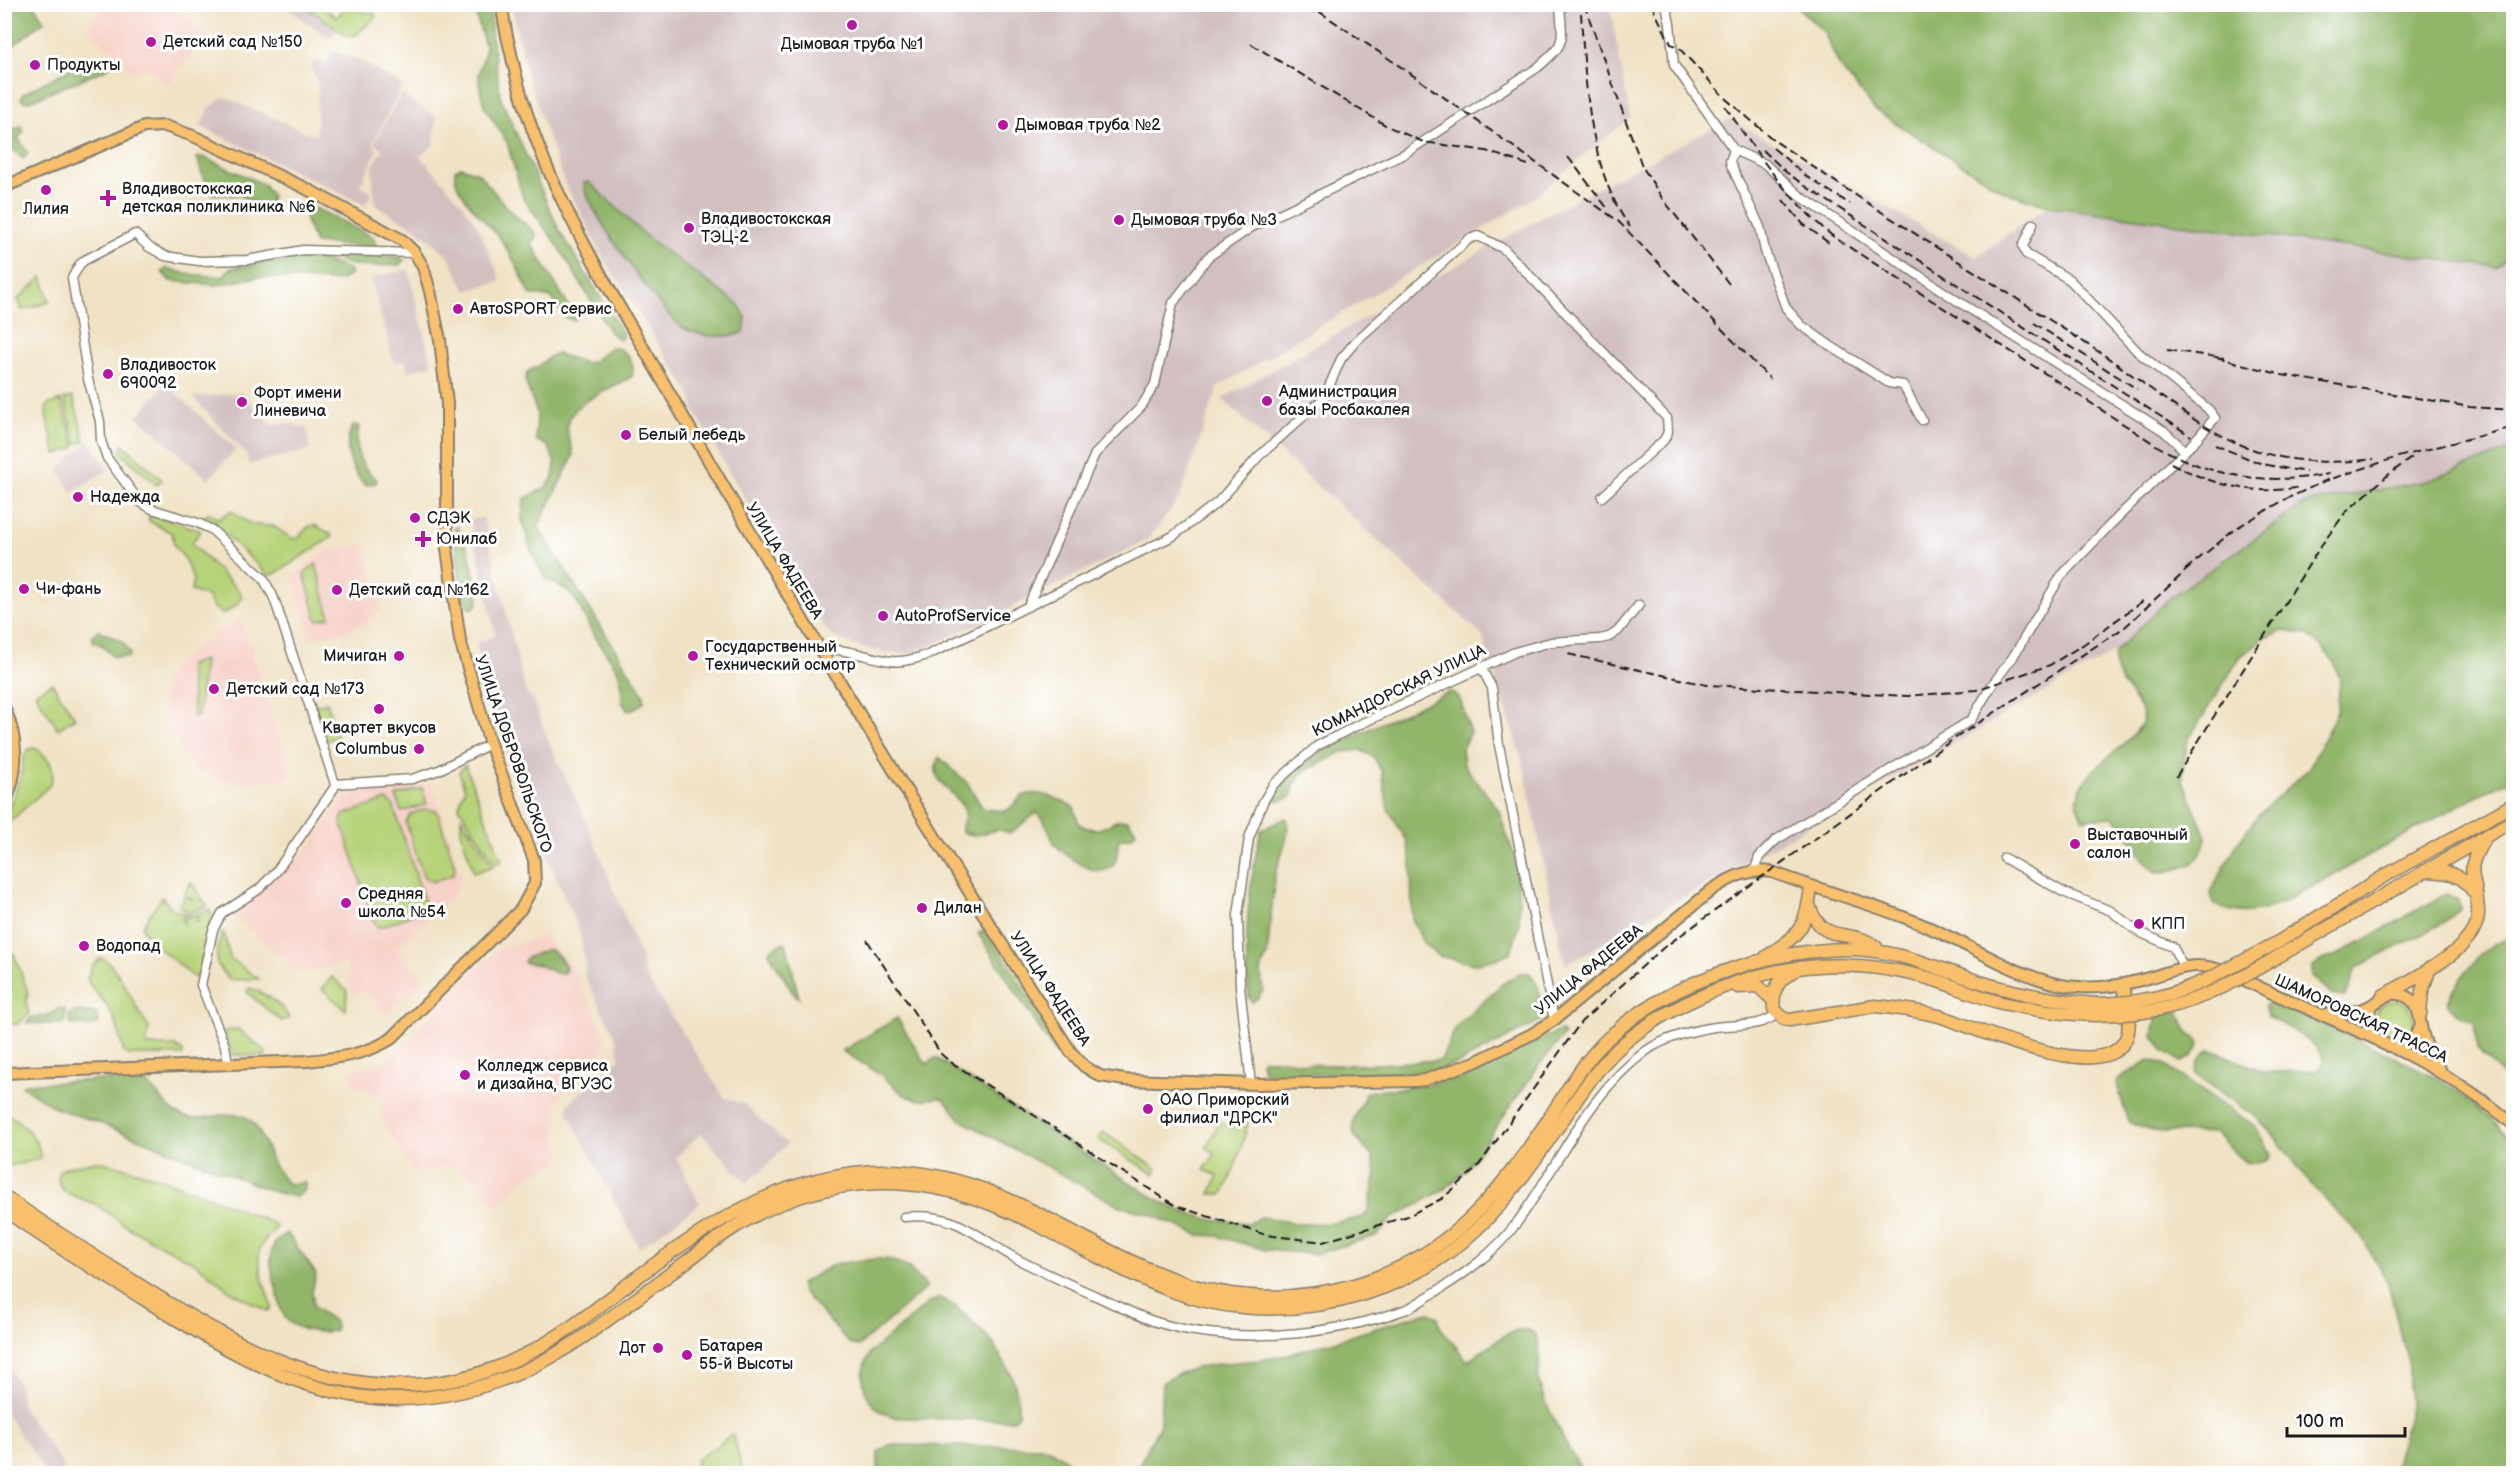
<svg xmlns="http://www.w3.org/2000/svg" width="2518" height="1478" viewBox="0 0 2518 1478" font-family="'Balsamiq Sans',sans-serif">
<rect width="100%" height="100%" fill="#fff"/>
<filter id="ink" filterUnits="userSpaceOnUse"><feTurbulence type="fractalNoise" baseFrequency=".0167" numOctaves="2"/><feDisplacementMap in="SourceGraphic" scale="12" xChannelSelector="R" yChannelSelector="G"/><feConvolveMatrix kernelMatrix="1 2 1 2 8 2 1 2 1" color-interpolation-filters="sRGB"/></filter>
<filter id="wash" filterUnits="userSpaceOnUse"><feTurbulence type="fractalNoise" baseFrequency=".008" numOctaves="4" result="noise"/><feDisplacementMap in="SourceGraphic" scale="24" xChannelSelector="R" yChannelSelector="G"/><feGaussianBlur stdDeviation="1.35" result="paint"/><feColorMatrix in="noise" values="0 0 0 0 0 0 0 0 0 0 0 0 0 0 0 0 0 1.4 0 .05"/><feComposite in="paint" operator="in"/></filter>
<g filter="url(#wash)">
<rect width="100%" height="100%" fill="#f0e2c5"/>
<path fill="#f7d1c8" d="M106 5H173L207 36 169 83 145 68H142L134 73 87 27Z
M365 544 381 610 365 624 331 635 314 637 310 634 293 576 328 551Z
M242 619 292 779 231 783 190 768 171 728 163 701 165 677 185 656 221 630Z
M432 784 461 874 460 883 453 896 396 948 425 981 385 1015 365 991 352 994 347 963 303 973 295 969 236 918 237 909 279 875 290 862H296L303 856 343 798 380 787Z
M544 936 576 973 575 974 601 1025 605 1038 603 1051 574 1080 556 1103 554 1110 561 1158 559 1163 519 1181 496 1208 476 1180 453 1165 413 1173 381 1118 383 1098 352 1084 351 1070 385 1061 407 1042 451 994 498 949Z"/>
<path fill="#d2bfc0" d="M283 5H308L339 27 330 39Z
M511 5H1610L1630 118 1529 201 1218 387 1180 497 1149 539 962 632 912 654 888 653 853 645 831 635 824 626 760 525 694 410 692 397 604 259 562 177 527 75Z
M332 51 359 60 402 85 373 143 377 151 360 185 372 192 365 205 200 126 210 108 224 97 308 133 316 135 318 86 312 67 316 60 326 64Z
M401 94 436 117 434 145 420 156 463 204 479 229 501 281 466 291 448 255 414 227 375 205 372 167 383 149 374 144Z
M1730 119 1976 257 2048 206 2495 267 2513 253V449L2427 481 2305 503 2170 598 2116 651 1565 965 1523 763 1482 635 1222 399 1546 215Z
M408 269 432 365 408 371 405 360 394 363 371 278Z
M166 384 236 449 208 479 137 416Z
M242 393 271 425 289 423 307 428 310 450 249 464 246 454 193 397Z
M89 441 109 469 72 492 58 469Z
M483 517 525 690 528 695 532 697 550 745 583 813 642 960 644 974 725 1098 744 1104 787 1144 767 1166 746 1183 701 1133 676 1157 700 1204 639 1248 568 1113V1104L610 1069 619 1059 617 1040 584 975 586 965 580 934 526 804 495 718 476 643 496 636 470 520Z
M5 1364 18 1382 23 1409 64 1466 60 1473H46L5 1412Z"/>
<path fill="#b7d379" stroke="#6a784a" stroke-width="1.5" d="M303 5H324L323 7 337 17C340 14 341 11 344 9 350 4 364 14 374 13L376 17 356 35 348 36Z
M42 277 50 302 22 310 18 299Z
M73 397 85 441 76 444 64 399Z
M61 400 75 448 56 454 46 414 47 405Z
M123 444 162 480 157 485 120 452Z
M231 511 252 525 273 526 291 538 297 539 308 527 314 525 331 534 332 537 273 575H268L224 533 203 521 208 513 219 519Z
M153 515 200 530V533L191 543 240 592 242 598 237 605 223 614 214 608 207 596 191 591 193 579 185 559 174 545 172 533 149 521V517Z
M316 564 330 617 317 620 304 573Z
M204 660 198 716 194 717 189 665Z
M52 683 75 718 58 729 35 693Z
M327 702 337 737 325 741 314 706Z
M35 748C50 758 58 770 49 786L5 826C4 811 18 788 22 771 23 762 23 754 29 749Z
M465 765 502 861 495 864 459 807 462 795 465 790 459 772Z
M422 788 427 804 401 812 396 796Z
M387 800 393 805 426 906 425 910 381 927H377L372 917 341 821 343 815Z
M426 809 437 811 455 867 453 875 432 882 425 878 422 873 406 822 411 814Z
M461 817 493 866 474 873 461 832Z
M191 882 207 906 182 917 185 927 183 919 195 915 198 923 197 914 209 910 212 914 200 974 195 978 147 938 142 926 162 897 172 909 185 914 187 911 179 906 185 896 193 900 184 894Z
M977 913 1069 1056 1066 1058C1038 1015 995 960 977 913Z
M224 933 230 958 259 979 229 980C213 960 215 963 220 938L221 934Z
M14 954 28 992 26 1002 29 1014 18 1024H5V958Z
M101 958C118 963 137 1013 149 1028L146 1046H175L183 1051V1055H131L124 1053C120 1038 118 1023 109 1009 103 997 92 992 87 979L92 966Z
M332 977 347 990 346 1010 322 989Z
M250 988C266 994 281 1003 289 1018L281 1021 249 994 247 990Z
M2374 1021a20 20 0 1 1 40 0a20 20 0 1 1-40 0Z
M238 1029 266 1052 265 1056 232 1055 224 1031Z
M1252 1098C1248 1133 1238 1163 1223 1194H1210L1218 1176 1204 1170 1215 1154 1206 1148 1220 1121 1232 1129Z
M4 1113C20 1120 42 1140 40 1159L5 1167Z
M1103 1132 1157 1169 1154 1174 1098 1139Z
M96 1161C155 1172 219 1201 275 1224L276 1228C271 1234 264 1240 261 1246 254 1259 267 1293 272 1307L270 1310 267 1311 230 1291 195 1263 131 1229 95 1204 64 1192 58 1180 59 1171 67 1167Z
M733 1434 743 1473H697L696 1460Z"/>
<path fill="#91b569" stroke="#566842" stroke-width="1.5" d="M4 5H34L44 21 8 50 5 48Z
M473 5H491V32L501 99 559 230 623 334 620 340 610 332 560 249 523 198 507 142 484 106 479 85V72L486 49Z
M1795 5H2513V253L2495 267 2048 206 2003 191 1875 110 1839 65 1824 32Z
M100 59H106L111 65 104 70 32 100 25 102 21 99 23 94 79 64Z
M22 126 23 132 18 138 28 154 23 159 4 141 5 132Z
M197 157H203L263 184 271 195 270 204 260 206 239 195 213 194 202 174Z
M461 167 478 173 510 211 536 233V238L531 243 572 312 575 320C562 322 559 306 552 298L530 294C522 276 512 256 501 240 489 222 451 193 455 170Z
M589 182 648 238 739 305 746 318 744 332C727 339 702 337 685 329 665 319 584 206 584 183Z
M304 205 317 209 373 237 376 245 369 247 315 243 306 221Z
M335 255 398 257 404 260 400 265C378 266 352 270 333 257Z
M299 257 317 258 349 269 351 274 341 280 332 281 259 277 217 285 170 281 162 272 167 268 186 274 223 277 229 269 237 267Z
M611 347C625 348 636 361 632 376 612 389 568 402 567 428 567 438 573 446 573 456L538 527 644 695V702L633 710 628 711 622 702V687L618 671 591 630 576 600 567 590 546 579 532 554 522 519 524 499 545 488 553 478 555 463 549 447 536 440 537 413 525 380 528 371 537 367 552 355 558 354 586 363 592 362Z
M354 425 359 426C353 450 359 465 377 480L376 483 365 485C350 470 341 443 354 425Z
M2513 449V779L2472 798 2284 902C2257 914 2240 917 2213 904L2211 892 2238 842 2257 817 2309 768 2337 712 2340 680 2334 662 2322 647 2305 634 2283 631 2264 638 2240 657 2188 740 2184 760 2183 780 2206 837C2205 848 2197 863 2186 866 2178 869 2166 872 2158 872 2147 871 2125 828 2114 817L2083 819C2058 780 2125 752 2141 725 2152 705 2104 679 2116 651L2170 598 2305 503 2427 481Z
M457 526 469 552 479 598 477 605 471 609 462 599 454 528Z
M98 630 122 641 130 653 129 657H113L102 645 93 642 92 635Z
M1449 692 1454 693 1460 699 1470 732 1462 749 1464 765 1498 809 1515 858 1519 900V926L1511 952 1496 959 1474 964 1439 956 1423 943 1412 918 1411 862 1407 841 1388 809 1382 773 1374 757 1360 750 1342 752 1303 772 1295 783 1291 797 1282 800H1275L1272 795 1293 773 1324 750Z
M939 757 968 784 983 809 1005 811C1013 808 1016 800 1023 796 1038 789 1061 800 1074 807L1079 824C1106 839 1107 817 1128 820L1136 831 1133 836 1119 839C1117 846 1118 855 1115 862 1103 885 1065 856 1055 844 1049 835 1046 817 1036 813L1011 833C1005 833 1003 829 997 830 984 832 976 839 962 832 960 823 968 817 964 809 955 790 926 781 939 757Z
M1286 818 1288 821 1287 837 1275 874 1267 957C1258 968 1262 978 1263 991L1257 999 1252 1002 1249 998C1243 941 1248 887 1261 830Z
M2446 894 2457 899 2461 909 2440 925 2357 967C2350 977 2353 988 2344 997L2333 995 2312 976V967L2321 961 2339 954Z
M984 930 1066 1058 1060 1061 978 933Z
M2513 935V1087L2477 1048 2474 1022 2456 1013 2448 1005C2450 988 2477 956 2492 945 2498 941 2507 939 2513 935Z
M784 942 786 943 799 998 793 993 769 953 771 949Z
M548 949C556 952 563 960 566 968L564 973H556L537 964 524 963 526 958Z
M1520 973H1529C1540 983 1544 1007 1540 1021L1459 1063 1434 1071 1409 1074H1264L1261 1062 1264 1059C1278 1057 1291 1062 1305 1064 1350 1067 1396 1063 1441 1060L1456 1027 1502 984Z
M2275 1001 2440 1079 2476 1105 2513 1140V1473H2392L2409 1416V1366L2388 1283 2362 1237 2315 1189 2272 1133 2258 1119 2200 1078 2195 1072 2198 1062 2209 1049 2265 1072 2317 1071 2324 1063C2323 1043 2284 1026 2268 1016L2265 1005Z
M59 1008 65 1009V1024L27 1023 30 1018 49 1015Z
M2178 1010 2187 1031 2199 1042C2198 1052 2191 1060 2181 1062L2163 1050 2153 1036 2157 1015Z
M79 1011 96 1013 99 1023 90 1026 70 1024 69 1014Z
M897 1018 926 1064 936 1058 1146 1193 1175 1209 1208 1219 1249 1223 1262 1217 1299 1224 1333 1223 1363 1217 1368 1212 1376 1173 1372 1156 1354 1136 1353 1127 1354 1118 1367 1092 1429 1085 1516 1051 1557 1032 1561 1031 1564 1035 1540 1064 1466 1170 1444 1190 1391 1219 1378 1235 1316 1254 1266 1250 1217 1236 1198 1235 1152 1215 1118 1205 968 1124 960 1119 945 1100 940 1098 918 1100 904 1095 879 1073 842 1051Z
M2149 1060 2161 1063 2255 1126 2271 1155 2269 1159C2236 1174 2235 1146 2215 1133 2185 1130 2154 1138 2128 1121L2116 1081Z
M135 1078C158 1084 163 1114 190 1118 208 1120 235 1108 250 1120 266 1133 269 1170 289 1184L305 1182V1189L297 1197 274 1192 97 1122 55 1108 22 1086 24 1084Z
M287 1233 316 1274 312 1292 314 1307 335 1322 336 1329 333 1331C320 1333 298 1331 288 1321 280 1313 280 1302 277 1291 271 1270 263 1245 287 1233Z
M874 1259H887L907 1266 927 1287 859 1346 850 1344 803 1292 800 1284 834 1264Z
M940 1298 956 1307 991 1340 1012 1376 1018 1398V1415L1013 1420 898 1418C893 1416 885 1415 880 1411 861 1397 858 1370 871 1352L930 1302Z
M1429 1312 1438 1318 1440 1327 1467 1361C1482 1354 1509 1325 1528 1330 1546 1335 1537 1368 1539 1382 1543 1400 1572 1460 1585 1473H1131L1136 1470 1160 1425 1162 1383C1199 1358 1240 1366 1282 1356 1331 1344 1380 1326 1429 1312Z
M889 1445 1046 1447 1061 1456 1081 1473H878V1453Z"/>
</g>
<g filter="url(#ink)">
<g fill="none" stroke-linecap="round" stroke-linejoin="round">
<g stroke="#867f70" stroke-width="11">
<path id="minor" d="M1666 4 1670 24 1674 65 1734 150
M1922 420 1903 385 1889 383 1832 347 1801 325 1786 308 1765 251 1760 227 1731 165 1730 161 1734 150 1765 164 1800 196 1959 302 2164 431 2185 451
M1029 604 1095 454 1141 407 1155 384 1173 303 1208 257 1252 227 1404 154 1537 68C1568 42 1562 42 1560 4
M821 650C844 647 868 658 891 661 904 663 916 658 928 655L1173 536 1218 502 1258 457 1324 398 1341 359 1356 341 1469 239 1478 236 1504 249 1667 418 1668 432 1664 440 1602 497
M1481 667 1492 688 1499 745 1554 1020
M335 784 278 610 273 596 263 578 212 530 198 523 152 509 139 501 107 458 101 441 100 421 88 379 72 278 80 264 85 260 135 234 149 247 165 256 199 261 247 260 303 250 415 253
M335 784 412 779 439 770 490 744
M2004 858 2063 892 2111 911 2137 931 2173 947 2184 968
M1755 870 1759 857 1776 840 1971 720 1992 685 2013 657 2061 576 2109 526 2191 445 2215 418 2208 409 2138 352 2070 280 2026 254 2023 246 2033 224
M228 1062 225 1046 201 985 213 930 222 913 258 890 276 872 334 788 335 784
M1251 1084 1240 987 1238 915 1249 838 1263 802 1273 785 1317 746 1354 727 1515 652 1551 642 1600 639 1609 637 1618 631 1639 605
M904 1217C958 1212 973 1235 1017 1259 1042 1272 1069 1284 1096 1296 1115 1305 1134 1314 1153 1321 1229 1346 1332 1336 1407 1309 1416 1305 1425 1298 1434 1293 1465 1274 1494 1253 1516 1224 1559 1166 1586 1095 1646 1051 1665 1037 1700 1028 1724 1026 1744 1024 1760 1027 1777 1014"/>
</g>
<g stroke="#867f70" stroke-width="14">
<path id="major" d="M502 4C503 22 508 40 512 58 538 182 611 290 673 399 800 620 933 838 1071 1052L1084 1066 1100 1076 1125 1080 1257 1084 1414 1081 1425 1080 1475 1062 1532 1034 1554 1020 1713 889C1733 876 1748 869 1772 872 1824 892 1879 905 1930 928 1969 945 2007 970 2049 982 2084 992 2118 987 2152 977 2166 973 2181 966 2196 966 2223 966 2248 983 2272 993 2356 1030 2444 1064 2514 1125
M4 187 144 127 165 126 193 136 303 187 402 240 415 253 423 267 430 291 440 340 447 404V549L460 640 490 744 534 860 535 883 521 909 391 1039C363 1056 337 1058 305 1061L4 1073
M4 707C18 737 20 774 4 804
M2373 1004C2355 1044 2405 1065 2421 1025
M2326 1014C2341 1015 2359 1012 2372 1005 2381 1000 2386 993 2397 994 2422 997 2418 1020 2424 1038 2427 1050 2434 1061 2441 1071"/>
</g>
<g stroke="#867f70" stroke-width="15">
<path id="highway" d="M2425 871C2446 872 2461 872 2473 891
M1809 905C1823 948 1849 926 1876 947
M2278 942 2386 875 2514 804
M2286 952 2514 820
M1766 957C1800 934 1806 928 1811 887
M1794 971C1777 980 1772 991 1774 1009L1784 1019 1790 1020 1875 1006C1897 1008 1918 1011 1939 1016 1973 1026 2108 1090 2127 1036 2132 1022 2125 999 2123 985
M1738 987 1758 986 1773 1000
M2383 996C2411 979 2481 949 2478 910 2476 871 2462 875 2486 836
M2420 1015 2422 991 2430 968
M4 1196C46 1226 89 1253 133 1281 245 1352 362 1419 498 1367 547 1348 587 1316 627 1285 702 1227 785 1172 883 1171 991 1169 1072 1241 1168 1277 1229 1301 1293 1302 1354 1285 1448 1258 1496 1197 1548 1120 1563 1097 1577 1072 1595 1052 1654 985 1766 949 1853 949 1900 950 1946 972 1990 985 2025 995 2059 1001 2095 1004
M4 1209C49 1243 97 1270 144 1299 260 1371 356 1430 498 1381 558 1361 608 1319 659 1282 684 1264 709 1243 735 1227 778 1199 831 1184 881 1183 1001 1182 1073 1256 1178 1293 1238 1314 1304 1313 1365 1294 1460 1264 1503 1207 1557 1128 1573 1106 1587 1081 1606 1061 1649 1012 1741 973 1806 967 1849 962 1893 968 1935 980 1957 987 1979 997 2002 1003 2033 1010 2064 1014 2096 1015"/>
</g>
<use href="#minor" stroke="#fff" stroke-width="8"/>
<use href="#major" stroke="#f8bf6c" stroke-width="10"/>
<use href="#highway" stroke="#f8bf6c" stroke-width="12"/>
<path stroke="#1c1c1c" stroke-width="2" stroke-dasharray="9 4.5" stroke-linecap="butt" d="M1308 4 1404 69 1618 221 1770 379
M1584 4 1642 166 1662 198 1729 284
M1651 4 1671 44 1679 48 1726 99 1775 141C1881 214 1991 281 2099 352 2150 385 2194 428 2252 449 2291 463 2333 464 2374 459
M1581 13C1585 81 1589 171 1630 227
M1251 44 1387 126 1423 142 1486 151 1528 165
M1725 106C1759 156 1787 199 1835 238L2159 447C2213 478 2267 485 2329 474
M1773 148 1807 177 1850 204
M1763 150 1786 172 1811 190 2191 436
M1568 157 1608 209
M1783 200 1803 224 1829 243
M2034 323 2137 389
M2167 350 2224 358
M2216 357 2282 375 2470 407 2514 410
M2215 445 2262 464 2306 472
M2171 463C2211 485 2256 496 2301 487
M2185 570 2238 527 2284 500 2325 481 2398 457 2514 427
M1568 654 1707 685 1908 696 1976 690 2050 665 2084 644 2144 600
M2176 777 2320 547 2345 513 2388 475 2414 456
M867 940 941 1054 949 1061 1176 1206 1266 1235 1323 1242 1408 1216 1443 1198 1477 1168 1581 1022 1663 948 1951 741 2125 627 2191 566"/>
<g stroke="#867f70" stroke-width="15" stroke-linecap="butt">
<path id="highway-bridge" d="M2095 1004C2111 1003 2127 1003 2142 1000 2192 993 2235 965 2278 942
M2096 1015C2119 1014 2142 1014 2165 1008 2209 998 2247 975 2286 952"/>
</g>
<use href="#highway-bridge" stroke="#f8bf6c" stroke-width="12"/>
</g>
</g>
<g fill="#b5179e" stroke="#fff" stroke-width="2">
<circle cx="852" cy="25" r="6"/>
<circle cx="151" cy="42" r="6"/>
<circle cx="35" cy="65" r="6"/>
<circle cx="1003" cy="125" r="6"/>
<circle cx="46" cy="190" r="6"/>
<path d="M105 189h6v6h6v6h-6v6h-6v-6h-6v-6h6z"/>
<circle cx="1119" cy="220" r="6"/>
<circle cx="689" cy="228" r="6"/>
<circle cx="458" cy="309" r="6"/>
<circle cx="108" cy="374" r="6"/>
<circle cx="1267" cy="401" r="6"/>
<circle cx="242" cy="402" r="6"/>
<circle cx="626" cy="435" r="6"/>
<circle cx="78" cy="497" r="6"/>
<circle cx="415" cy="518" r="6"/>
<path d="M420 530h6v6h6v6h-6v6h-6v-6h-6v-6h6z"/>
<circle cx="24" cy="589" r="6"/>
<circle cx="337" cy="590" r="6"/>
<circle cx="883" cy="616" r="6"/>
<circle cx="399" cy="656" r="6"/>
<circle cx="693" cy="656" r="6"/>
<circle cx="214" cy="689" r="6"/>
<circle cx="379" cy="709" r="6"/>
<circle cx="419" cy="749" r="6"/>
<circle cx="2075" cy="844" r="6"/>
<circle cx="346" cy="903" r="6"/>
<circle cx="922" cy="908" r="6"/>
<circle cx="2139" cy="924" r="6"/>
<circle cx="84" cy="946" r="6"/>
<circle cx="465" cy="1075" r="6"/>
<circle cx="1148" cy="1109" r="6"/>
<circle cx="658" cy="1348" r="6"/>
<circle cx="687" cy="1355" r="6"/>
</g>
<g text-anchor="middle" dominant-baseline="central" stroke-width="6" stroke-linejoin="round" paint-order="stroke">
<g font-size="16" fill="#1c1c1c" stroke="#fff" text-anchor="start">
<text x="163" y="42">Детский сад №150</text>
<text x="852" y="44" text-anchor="middle">Дымовая труба №1</text>
<text x="47" y="65">Продукты</text>
<text x="1015" y="125">Дымовая труба №2</text>
<text x="122" y="189">Владивостокская<tspan x="122" dy="18">детская поликлиника №6</tspan></text>
<text x="46" y="209" text-anchor="middle">Лилия</text>
<text x="701" y="219">Владивостокская<tspan x="701" dy="18">ТЭЦ-2</tspan></text>
<text x="1131" y="220">Дымовая труба №3</text>
<text x="470" y="309">АвтоSPORT сервис</text>
<text x="120" y="365">Владивосток<tspan x="120" dy="18">690092</tspan></text>
<text x="1279" y="392">Администрация<tspan x="1279" dy="18">базы Росбакалея</tspan></text>
<text x="254" y="393">Форт имени<tspan x="254" dy="18">Линевича</tspan></text>
<text x="638" y="435">Белый лебедь</text>
<text x="90" y="497">Надежда</text>
<text x="427" y="518">СДЭК</text>
<text x="436" y="539">Юнилаб</text>
<text x="36" y="589">Чи-фань</text>
<text x="349" y="590">Детский сад №162</text>
<text x="895" y="616">AutoProfService</text>
<text x="705" y="647">Государственный<tspan x="705" dy="18">Технический осмотр</tspan></text>
<text x="387" y="656" text-anchor="end">Мичиган</text>
<text x="226" y="689">Детский сад №173</text>
<text x="379" y="728" text-anchor="middle">Квартет вкусов</text>
<text x="407" y="749" text-anchor="end">Columbus</text>
<text x="2087" y="835">Выставочный<tspan x="2087" dy="18">салон</tspan></text>
<text x="358" y="894">Средняя<tspan x="358" dy="18">школа №54</tspan></text>
<text x="934" y="908">Дилан</text>
<text x="2151" y="924">КПП</text>
<text x="96" y="946">Водопад</text>
<text x="477" y="1066">Колледж сервиса<tspan x="477" dy="18">и дизайна, ВГУЭС</tspan></text>
<text x="1160" y="1100">ОАО Приморский<tspan x="1160" dy="18">филиал "ДРСК"</tspan></text>
<text x="699" y="1346">Батарея<tspan x="699" dy="18">55-й Высоты</tspan></text>
<text x="646" y="1348" text-anchor="end">Дот</text>
</g>
<g font-size="16" fill="#1c1c1c" stroke="#fff">
<text transform="translate(784 561) rotate(59)">УЛИЦА ФАДЕЕВА</text>
<text transform="translate(1399 691) rotate(-26)">КОМАНДОРСКАЯ УЛИЦА</text>
<text transform="translate(513 754) rotate(71)">УЛИЦА ДОБРОВОЛЬСКОГО</text>
<text transform="translate(1589 970) rotate(-39)">УЛИЦА ФАДЕЕВА</text>
<text transform="translate(1050 989) rotate(57)">УЛИЦА ФАДЕЕВА</text>
<text transform="translate(2361 1019) rotate(25)">ШАМОРОВСКАЯ ТРАССА</text>
</g>
</g>
<rect width="2518" height="1478" fill="none" stroke="#fff" stroke-width="24"/>
<path d="M2287 1427v9h118v-9" fill="none" stroke="#1c1c1c" stroke-width="3"/>
<text x="2296" y="1427" font-size="18" fill="#1c1c1c" stroke="#ffffff" stroke-width="4.5" paint-order="stroke">100 m</text>
</svg>
